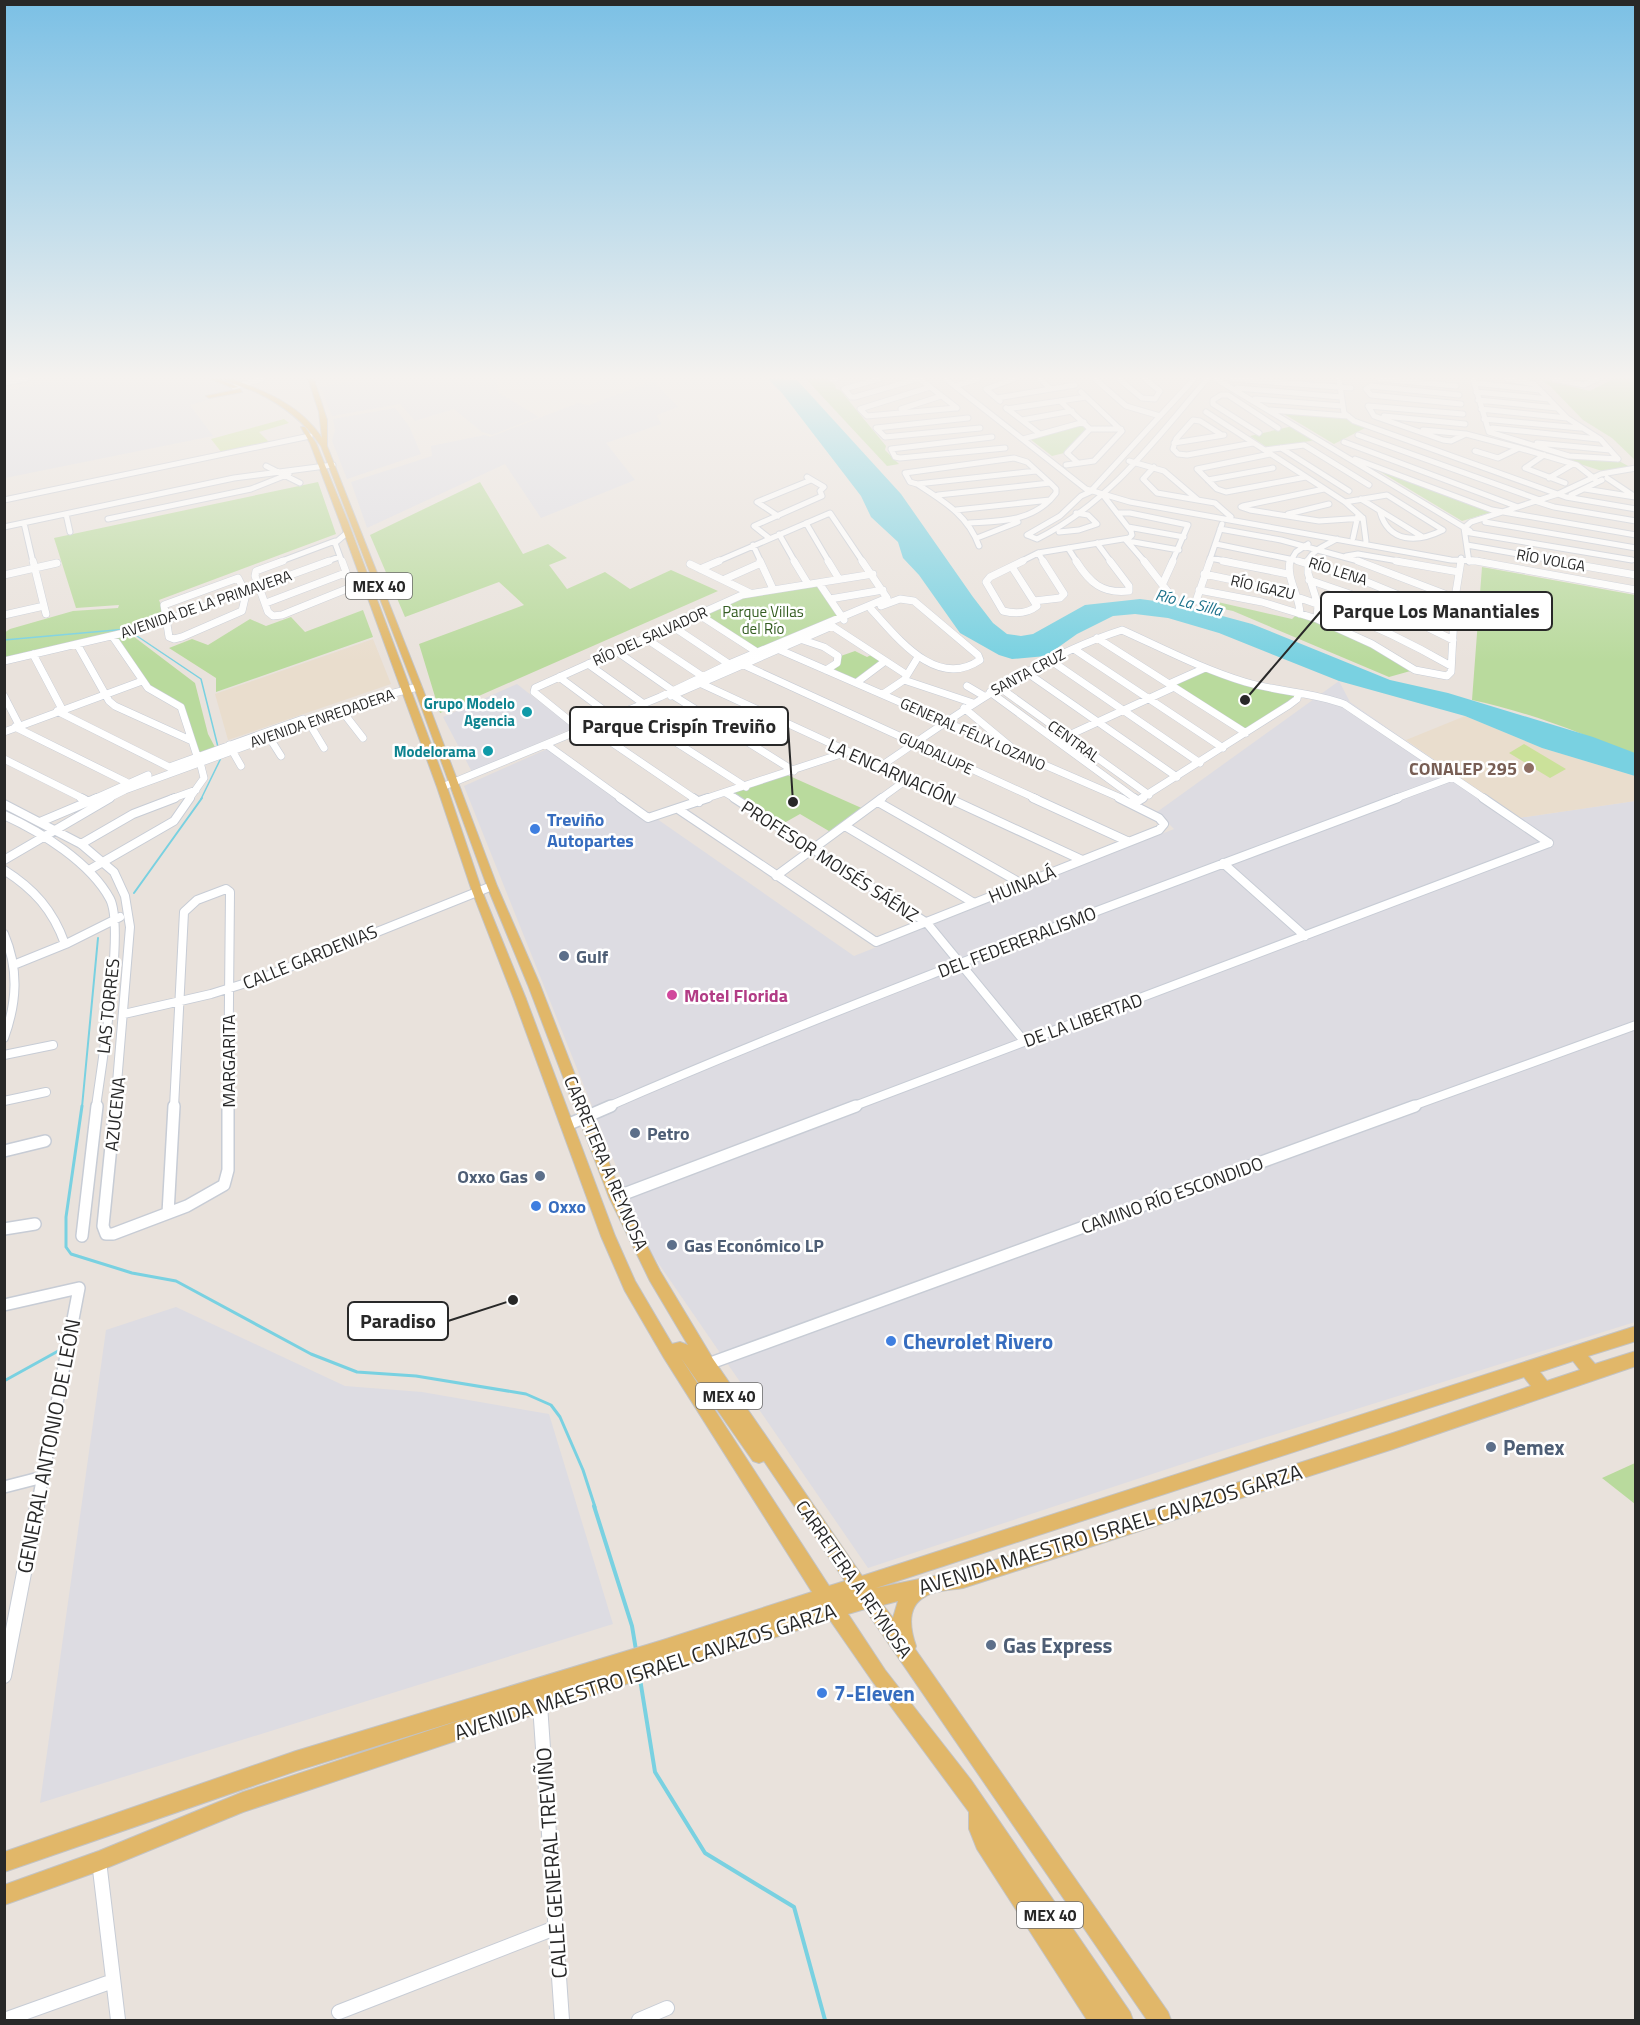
<svg xmlns="http://www.w3.org/2000/svg" width="1640" height="2025" viewBox="0 0 1640 2025" font-family="'Titillium Web',sans-serif">
<rect width="100%" height="100%" fill="#e9e2dc"/>
<path fill="#dddce2" d="M64 379H223L247 388 190 405 213 436 5 478 4 391Z
M362 379H495L499 393 539 417 492 435 482 432 454 409 415 421 400 404 332 416 320 387Z
M654 381 678 407 657 415 661 424 606 443 635 480 541 518 505 464 367 528 351 482 432 456 431 446 485 435 490 437 578 403 589 405Z
M395 408 409 426 421 454 347 479 332 441 335 430 333 419Z
M1339 681 1350 702 1518 818 1635 801V1322L1225 1450 868 1568 650 1251 464 786 547 749 660 821 854 956 1174 829 1157 812Z
M517 684 573 728 472 772 443 717Z
M176 1307 345 1386 422 1392 549 1414 613 1624 40 1803 106 1330Z"/>
<path fill="#e9ddcd" d="M373 639 391 684 228 740 215 694Z
M1465 716 1542 748 1635 776V801L1518 818 1406 740Z"/>
<path fill="#b9da9d" d="M806 379H829L835 385 836 389 840 390 886 446 885 450 899 464 887 466Z
M1539 379 1590 391 1613 379H1635V460L1612 438 1583 420 1550 386Z
M1279 411 1342 416 1367 427 1334 444Z
M1082 425 1086 429 1064 453 1052 456 1030 439Z
M1293 426 1316 440 1268 448 1250 436Z
M1561 458 1619 461 1630 467 1602 471Z
M1369 465 1492 512 1462 521Z
M318 482 336 534 159 600 166 619 132 631 5 660 4 633 10 629 73 611 118 608 119 605 76 608 54 538Z
M480 482 523 554 548 544 567 558 549 565 567 589 605 572 630 589 671 570 718 591 440 713 419 644 524 605 499 582 405 617 370 535Z
M1482 567 1635 595V757C1584 733 1528 712 1472 700Z
M819 583 840 617 758 652 698 614 730 600Z
M1209 600 1292 619 1297 614 1347 633 1414 670 1389 677 1233 611 1210 606Z
M363 610 373 637 216 692V678L169 648 192 639 208 645 250 619 266 626 291 617 305 632Z
M129 633 195 683 208 734 216 749 197 756 183 710 148 688 113 637Z
M855 651 867 657 873 654 884 662 856 683 826 670 838 657Z
M1205 668 1298 694V697L1246 733 1169 684Z
M785 774 866 810 834 834 800 814 777 827 726 793Z
M1635 1463V1504L1602 1478Z"/>
<path fill="#cbe19a" d="M284 419 289 423 259 432 270 443 222 453 211 439Z
M1524 744 1566 769 1550 778 1509 753Z"/>
<path fill="#79d1e1" d="M768 379 797 380 901 494 973 597 993 623 1007 634 1021 636 1033 634 1085 605 1140 599 1178 604 1252 624 1390 680 1448 693 1593 737 1635 753V776L1542 748 1465 716 1339 681 1219 633 1168 618 1135 614 1113 616 1077 634 1046 656 1012 659 999 655 960 633 919 575 903 558 898 542 871 517 861 496 782 393Z"/>
<g fill="none" stroke-linecap="round" stroke-linejoin="round">
<path stroke="#79d1e1" stroke-width="1.5" d="M134 634 201 679 218 747
M4 640 127 629
M201 799 221 758"/>
<path stroke="#79d1e1" stroke-width="2" d="M134 893 202 798
M82 1107 98 938"/>
<path stroke="#79d1e1" stroke-width="3" d="M82 1106 66 1217V1247L71 1254 132 1273 176 1281 311 1354 357 1372 416 1376 526 1394 551 1405 560 1417 583 1470 595 1507
M4 1381 60 1350"/>
<path stroke="#79d1e1" stroke-width="4" d="M594 1506 632 1626 636 1650
M640 1679 655 1772 705 1853 794 1907 825 2020"/>
<g stroke="#c7ccd5" stroke-width="7">
<path id="minor-far4" d="M832 379H836
M879 379 844 389 851 397H855L917 379
M920 379 957 408
M946 379 1086 489 1130 502 1451 560 1477 561
M1040 379 1051 389
M1095 379 1126 406 1160 416
M1119 379 1142 398 1155 399 1160 391 1145 379
M1216 379 1470 531
M1232 379 1351 388
M1339 379 1344 413 1354 421 1566 497 1636 509
M1380 379 1456 386
M1473 379 1489 432 1569 456 1618 459
M1507 379 1534 384 1567 418 1600 439 1618 459
M1554 379 1584 385 1597 379
M4 383 26 379
M1474 383 1540 390
M955 386 978 379
M234 387 262 379
M930 387 860 409 867 416 956 408
M1237 388 1341 397
M1476 392 1549 399
M1459 395 1371 386 1366 389 1371 395 1461 404
M997 398 1075 385
M1255 399 1342 406
M1478 400 1557 408
M1000 401 986 389 1014 379
M1060 401 1090 429 1067 453 1078 463
M1006 408 1040 434
M901 409 941 396
M1007 409 1086 397
M1481 409 1567 418
M1270 410 1348 416
M1206 412 1345 502 1363 518 1366 541
M1463 414 1368 406 1374 416 1443 440 1451 441 1466 434
M1384 416 1465 424
M968 418 876 428 885 437 980 428
M1484 419 1580 428
M1022 420 1072 411
M1492 428 1598 439
M1090 429H1121
M1423 430 1466 434 1519 448 1577 465 1595 479
M1259 433 1213 404V400L1221 395H1228L1278 428
M1222 435 1200 421 1193 420 1176 439 1173 449 1178 454 1187 455 1253 443
M1358 435 1540 500
M992 437 891 449 895 457 900 458 1005 448
M1023 439 1084 422
M1344 442 1518 507
M1174 443 1224 435
M1537 443 1610 450
M1281 448 1349 491
M1265 450 1304 445 1369 485
M1475 451 1498 458 1519 448
M1270 454 1197 469 1217 489 1226 492 1306 477
M1544 455 1525 468 1565 483
M1355 459 1492 510 1636 535
M1129 461 1164 471 1198 500
M1066 465 1094 461 1122 431 1081 392
M266 466 300 483
M1154 467 1143 479 1157 493 1215 503 1231 517
M1549 478 1573 464
M1607 478 1634 496
M1208 480 1273 468
M917 484C943 501 968 515 979 546
M1585 489 1635 497
M938 495 1050 483 1027 462 1014 458 905 473 910 482 917 484 1036 471
M1571 495 1602 480
M1361 499 1421 536
M4 500 310 436
M1535 501 1554 507 1636 521
M1345 502 1387 495 1443 530
M1243 506 1241 507 1250 510 1319 521 1363 518
M1243 506 1324 489
M956 510 1050 500 1056 493V489L1050 483
M1380 512C1389 543 1417 543 1443 530
M1117 513H1130L1188 525 1172 562
M66 514 70 532
M1288 514 1329 504
M778 516 757 502 811 480
M108 519 251 489 289 474
M1485 522 1636 548
M24 523 33 562
M806 523 829 562
M969 523C999 521 1028 522 1050 500
M4 527 234 478 333 465
M1128 527 1184 537
M1220 529 1281 540 1362 562
M1059 532 1079 530 1097 524 1088 515 1076 513
M1465 532 1632 560
M779 534 795 562
M1027 535 1037 539C1108 504 1157 438 1207 379
M1027 535 1060 516 1081 496 1090 492 1194 379
M769 538 754 526 822 496 820 491 824 487 807 477
M977 538 1018 522
M1353 538 1358 515
M1125 539 1145 562
M1128 541 1179 550
M1097 543 1111 562
M1216 544 1304 562
M753 545 761 562
M1467 545 1564 562
M1068 548 1077 562
M1038 553 1044 562
M1346 556 1358 554 1404 562
M1210 558 1231 562
M1472 560 1484 562
M279 562 335 541
M325 562 339 557
M342 562 335 543 348 532
M716 562 830 513 863 562
M1020 562 1038 553 1129 538 1132 535 1131 531 1103 495
M1209 562 1222 524
M1290 562 1296 552 1308 544
M1307 562C1312 550 1326 545 1337 539
M1460 562 1461 558
M1469 562 1464 528 1471 522 1558 494 1601 474 1636 468"/>
</g>
<g stroke="#c7ccd5" stroke-width="8">
<path id="minor-far3" d="M33 561 46 614
M283 561 256 571 255 576 268 612 273 616 282 615 354 586 367 588
M342 561 350 583 354 586
M760 561 773 589
M794 561 808 584
M828 561 839 579
M1076 561C1090 583 1102 594 1129 591V586L1110 561
M1144 561 1172 597
M1223 561 1288 574
M1290 561C1286 579 1300 596 1300 614
M1298 561 1367 582 1454 618
M1308 561V573L1318 605 1317 619
M1358 561 1455 598
M1396 561 1459 572
M1470 561H1477
M1476 561 1636 590
M1556 561 1636 575
M690 564 750 593
M1012 567 1037 606C1027 614 1015 614 1003 611L986 582 990 577 1023 561
M700 569 719 561
M1204 574C1295 591 1371 620 1451 666
M4 575 57 563
M238 578 246 594 242 611 182 637 174 639 169 637 164 605Z
M725 579 761 563
M1309 580 1382 605 1453 640
M819 583 844 620
M1163 583 1173 561
M1199 590 1262 602 1317 619 1372 644 1415 670 1447 676 1451 672 1455 598 1461 561
M830 599 883 590
M1034 601 1060 598 1064 594 1043 561
M1196 601 1210 561
M266 603 345 573
M871 609C897 637 936 690 980 660L978 655 914 601 900 599 881 606
M698 614 760 654
M4 615 44 606
M672 626 729 664
M832 626 907 675
M113 637 148 688 181 707 197 756
M645 638 702 676
M1097 638 1246 733
M803 640 824 647 838 656 837 663 826 670
M77 644 109 701 115 706 190 740
M1074 649 1223 748
M780 650 1123 799
M616 651 672 690 674 696 794 771
M33 654 62 709
M1050 660 1200 763
M4 661 145 628 329 561
M588 664 644 704
M744 665 1037 799
M1026 672 1177 777
M559 677 613 717
M904 680 973 703
M856 683 884 662
M702 684 951 799
M1169 684 1205 668
M967 686 984 696
M999 687 1149 795
M990 692 1136 799
M883 694 904 680 918 657
M4 696 19 725
M671 696 832 626
M964 708 1011 747
M57 711 169 767
M342 711 363 738
M627 711 746 787
M309 723 324 748
M15 727 126 782
M589 727 695 799
M724 729 758 710
M581 730 534 692 535 688 742 595 873 574
M4 732 142 681
M269 737 281 756
M1065 737 1174 687
M229 745 241 766
M547 745 622 799
M4 759 84 799
M172 766 303 719
M881 766C957 715 1034 658 1122 630 1162 648 1202 669 1245 682 1278 692 1312 692 1344 704L1485 799
M442 787 660 697 729 664 887 598 862 561
M726 793 736 799
M94 799 148 775
M107 799 125 790 386 695 418 687
M171 799 196 790
M189 799 204 778 200 762
M704 799 847 752
M880 799 909 778
M1140 799 1289 705 1297 699 1298 694
M1394 799 1453 777"/>
</g>
<g stroke="#c7ccd5" stroke-width="10">
<path id="minor-far2" d="M81 798 87 801
M620 798 648 818 708 798
M693 798 699 802
M734 798 927 923 1024 1041
M948 798 1082 860
M1033 798 1127 841
M1134 798 1138 801
M1483 798 1549 843
M878 802 1022 884
M4 804 81 844 114 872 125 896 130 927 115 1107
M1133 804 1143 798
M678 809 876 942 1159 830 1164 824 1159 818 1119 798
M4 815C41 832 90 862 110 899 125 928 101 1068 96 1107
M40 822 97 798
M845 826 974 903
M81 844 133 814 175 798
M4 860 110 798
M1223 863 1305 936
M4 870C34 889 53 910 65 944
M89 870 174 821 190 798
M776 876 882 798
M4 934C19 969 17 1002 4 1038
M16 964 68 943 120 917
M124 1014 211 994 262 978 492 886
M4 1055 53 1045
M4 1101 46 1092
M174 1107 184 912 197 900 226 889 230 892 228 1107
M607 1107C867 994 1133 898 1398 798
M852 1107 1549 843
M1410 1107 1636 1025"/>
</g>
<g stroke="#c7ccd5" stroke-width="14">
<path id="minor-far1" d="M115 1106 103 1226 106 1234H113L187 1206 224 1185 228 1170V1106
M567 1125 611 1106
M4 1151 45 1141
M616 1197 856 1106
M168 1213 174 1106
M4 1229 35 1224
M82 1236 97 1106
M4 1305 79 1288 37 1507
M708 1364 1415 1106
M4 1487 43 1477"/>
</g>
<g stroke="#c7ccd5" stroke-width="16">
<path id="minor" d="M4 1676 37 1506
M540 1705 562 2020
M99 1861 118 2020
M339 2012 555 1928
M4 2020 113 1981
M639 2020 667 2008"/>
</g>
<g stroke="#c3c3c3" stroke-width="2">
<path id="major" d="M211 379H219L238 387 233 388Z
M225 379H232C267 392 301 406 322 438L319 412 308 379H314L327 420V446L422 687 497 886 540 985 622 1196 660 1271 713 1359 862 1576 1636 1326V1341L1588 1356 1595 1364 1636 1351V1366L1393 1449 963 1588C952 1590 936 1590 926 1596 906 1606 910 1629 916 1646L915 1649 1168 2012 1171 2020H1147L865 1609 848 1614 885 1670 971 1780 1130 2012 1133 2020H1087L977 1849 969 1829V1812L873 1682 830 1620 617 1687 243 1812 99 1871 4 1905V1885L99 1851 243 1792 473 1716 296 1771 4 1872V1852L296 1751 663 1640 812 1592 664 1358 625 1291 601 1236 514 999 472 891 437 787 340 522 310 443 301 427H305L316 443 348 522 447 787 482 891 526 999 615 1236 635 1281 672 1344 680 1342 688 1345 650 1281 609 1197 528 985 487 886 414 687 321 446C304 421 283 405 256 392 246 388 234 385 225 379ZM681 1358 753 1461 759 1463 764 1461 845 1581 829 1586ZM1573 1361 1580 1370 1547 1381 1540 1372ZM1524 1377 1531 1386 1393 1433 963 1570 876 1588ZM898 1601 893 1618 883 1605Z
M240 389 242 392 209 398 206 396Z"/>
</g>
<use href="#minor-far4" stroke="#fff" stroke-width="5"/>
<use href="#minor-far3" stroke="#fff" stroke-width="7"/>
<use href="#minor-far2" stroke="#fff" stroke-width="8"/>
<use href="#minor-far1" stroke="#fff" stroke-width="11"/>
<use href="#minor" stroke="#fff" stroke-width="14"/>
<use href="#major" fill="#e1b769" fill-rule="evenodd"/>
</g>
<linearGradient id="sky" x2="0" y2="1"><stop stop-color="#7bc0e5"/><stop offset="0.57" stop-color="#f5f2ef"/><stop offset="1" stop-color="#f5f2ef" stop-opacity="0"/></linearGradient>
<rect width="1640" height="662" fill="url(#sky)"/>
<g fill="#0f9aa8" stroke="#fff" stroke-width="2">
<circle cx="527" cy="712" r="6"/>
<circle cx="488" cy="751" r="6"/>
</g>
<circle fill="#8d6e63" stroke="#fff" stroke-width="2" cx="1529" cy="768" r="6"/>
<g fill="#3f7fe0" stroke="#fff" stroke-width="2">
<circle cx="535" cy="829" r="6"/>
<circle cx="536" cy="1206" r="6"/>
<circle cx="891" cy="1341" r="6"/>
<circle cx="822" cy="1693" r="6"/>
</g>
<g fill="#5c6f8a" stroke="#fff" stroke-width="2">
<circle cx="564" cy="956" r="6"/>
<circle cx="635" cy="1133" r="6"/>
<circle cx="540" cy="1176" r="6"/>
<circle cx="672" cy="1245" r="6"/>
<circle cx="1491" cy="1447" r="6"/>
<circle cx="991" cy="1645" r="6"/>
</g>
<circle fill="#d1479c" stroke="#fff" stroke-width="2" cx="672" cy="995" r="6"/>
<g text-anchor="middle" dominant-baseline="central" stroke-width="5" stroke-linejoin="round" paint-order="stroke">
<g font-size="15" fill="#282828" stroke="#fff">
<text transform="translate(1551 560) rotate(10)">RÍO VOLGA</text>
<text transform="translate(1338 571) rotate(18)">RÍO LENA</text>
<text transform="translate(1263 587) rotate(13)">RÍO IGAZU</text>
<text transform="translate(206 604) rotate(-19)">AVENIDA DE LA PRIMAVERA</text>
<text transform="translate(650 636) rotate(-24)">RÍO DEL SALVADOR</text>
<text transform="translate(1028 672) rotate(-28)">SANTA CRUZ</text>
<text transform="translate(322 718) rotate(-19)">AVENIDA ENREDADERA</text>
<text transform="translate(973 734) rotate(24)">GENERAL FÉLIX LOZANO</text>
<text transform="translate(1074 741) rotate(36)">CENTRAL</text>
<text transform="translate(936 753) rotate(25)">GUADALUPE</text>
</g>
<g font-size="15" fill="#345d21" stroke="#fff">
<text x="763" y="611">Parque Villas<tspan x="763" dy="17">del Río</tspan></text>
</g>
<g font-size="15" font-weight="bold" fill="#0d838f" stroke="#fff" text-anchor="end">
<text x="515" y="703">Grupo Modelo<tspan x="515" dy="17">Agencia</tspan></text>
<text x="476" y="751">Modelorama</text>
</g>
<g fill="#fff" stroke="#686868" stroke-width="1.5">
<rect x="346" y="573" width="66" height="26" rx="4.5"/>
<rect x="696" y="1383" width="66" height="26" rx="4.5"/>
<rect x="1017" y="1902" width="66" height="26" rx="4.5"/>
</g>
<g font-size="16" font-weight="bold" fill="#282828">
<text x="379" y="586">MEX 40</text>
<text x="729" y="1396">MEX 40</text>
<text x="1050" y="1915">MEX 40</text>
</g>
<g font-size="16" font-style="italic" fill="#1b708a" stroke="#fff">
<text transform="translate(1189 602) rotate(14)">Río La Silla</text>
</g>
<g font-size="18" font-weight="bold" fill="#785e54" stroke="#fff" text-anchor="end">
<text x="1517" y="768">CONALEP 295</text>
</g>
<g font-size="18" fill="#282828" stroke="#fff">
<text transform="translate(892 772) rotate(24)">LA ENCARNACIÓN</text>
<text transform="translate(830 861) rotate(33)">PROFESOR MOISÉS SÁÉNZ</text>
<text transform="translate(1022 884) rotate(-22)">HUINALÁ</text>
<text transform="translate(1017 942) rotate(-21)">DEL FEDERERALISMO</text>
<text transform="translate(310 957) rotate(-22)">CALLE GARDENIAS</text>
<text transform="translate(108 1006) rotate(-84)">LAS TORRES</text>
<text transform="translate(1083 1020) rotate(-20)">DE LA LIBERTAD</text>
<text transform="translate(228 1061) rotate(-90)">MARGARITA</text>
<text transform="translate(115 1114) rotate(-84)">AZUCENA</text>
<text transform="translate(606 1163) rotate(67)">CARRETERA A REYNOSA</text>
<text transform="translate(1172 1195) rotate(-20)">CAMINO RÍO ESCONDIDO</text>
<text transform="translate(854 1579) rotate(55)">CARRETERA A REYNOSA</text>
</g>
<g font-size="18" font-weight="bold" fill="#366cbe" stroke="#fff" text-anchor="start">
<text x="547" y="819">Treviño<tspan x="547" dy="21">Autopartes</tspan></text>
<text x="548" y="1206">Oxxo</text>
</g>
<g font-size="18" font-weight="bold" fill="#4e5e75" stroke="#fff" text-anchor="start">
<text x="576" y="956">Gulf</text>
<text x="647" y="1133">Petro</text>
<text x="528" y="1176" text-anchor="end">Oxxo Gas</text>
<text x="684" y="1245">Gas Económico LP</text>
</g>
<g font-size="18" font-weight="bold" fill="#b23c85" stroke="#fff" text-anchor="start">
<text x="684" y="995">Motel Florida</text>
</g>
<g font-size="21" font-weight="bold" fill="#366cbe" stroke="#fff" text-anchor="start">
<text x="903" y="1341">Chevrolet Rivero</text>
<text x="834" y="1693">7-Eleven</text>
</g>
<g font-size="21" fill="#282828" stroke="#fff">
<text transform="translate(48 1446) rotate(-79)">GENERAL ANTONIO DE LEÓN</text>
<text transform="translate(1110 1529) rotate(-17)">AVENIDA MAESTRO ISRAEL CAVAZOS GARZA</text>
<text transform="translate(645 1671) rotate(-18)">AVENIDA MAESTRO ISRAEL CAVAZOS GARZA</text>
<text transform="translate(551 1863) rotate(-94)">CALLE GENERAL TREVIÑO</text>
</g>
<g font-size="21" font-weight="bold" fill="#4e5e75" stroke="#fff" text-anchor="start">
<text x="1503" y="1447">Pemex</text>
<text x="1003" y="1645">Gas Express</text>
</g>
</g>
<path fill="none" stroke="#282828" stroke-width="2" d="M1245 700L1321 611M793 802L788 726M513 1300L448 1321"/>
<g fill="#282828" stroke="#fff" stroke-width="2">
<circle cx="1245" cy="700" r="6"/>
<circle cx="793" cy="802" r="6"/>
<circle cx="513" cy="1300" r="6"/>
</g>
<g fill="#fff" stroke="#282828" stroke-width="2">
<rect x="1321" y="592" width="231" height="38" rx="6"/>
<rect x="570" y="707" width="218" height="38" rx="6"/>
<rect x="348" y="1302" width="100" height="38" rx="6"/>
</g>
<g font-size="20" text-anchor="middle" font-weight="bold" fill="#282828">
<text x="1436" y="618">Parque Los Manantiales</text>
<text x="679" y="733">Parque Crispín Treviño</text>
<text x="398" y="1328">Paradiso</text>
</g>
<rect width="1640" height="2025" fill="none" stroke="#282828" stroke-width="12"/>
</svg>
